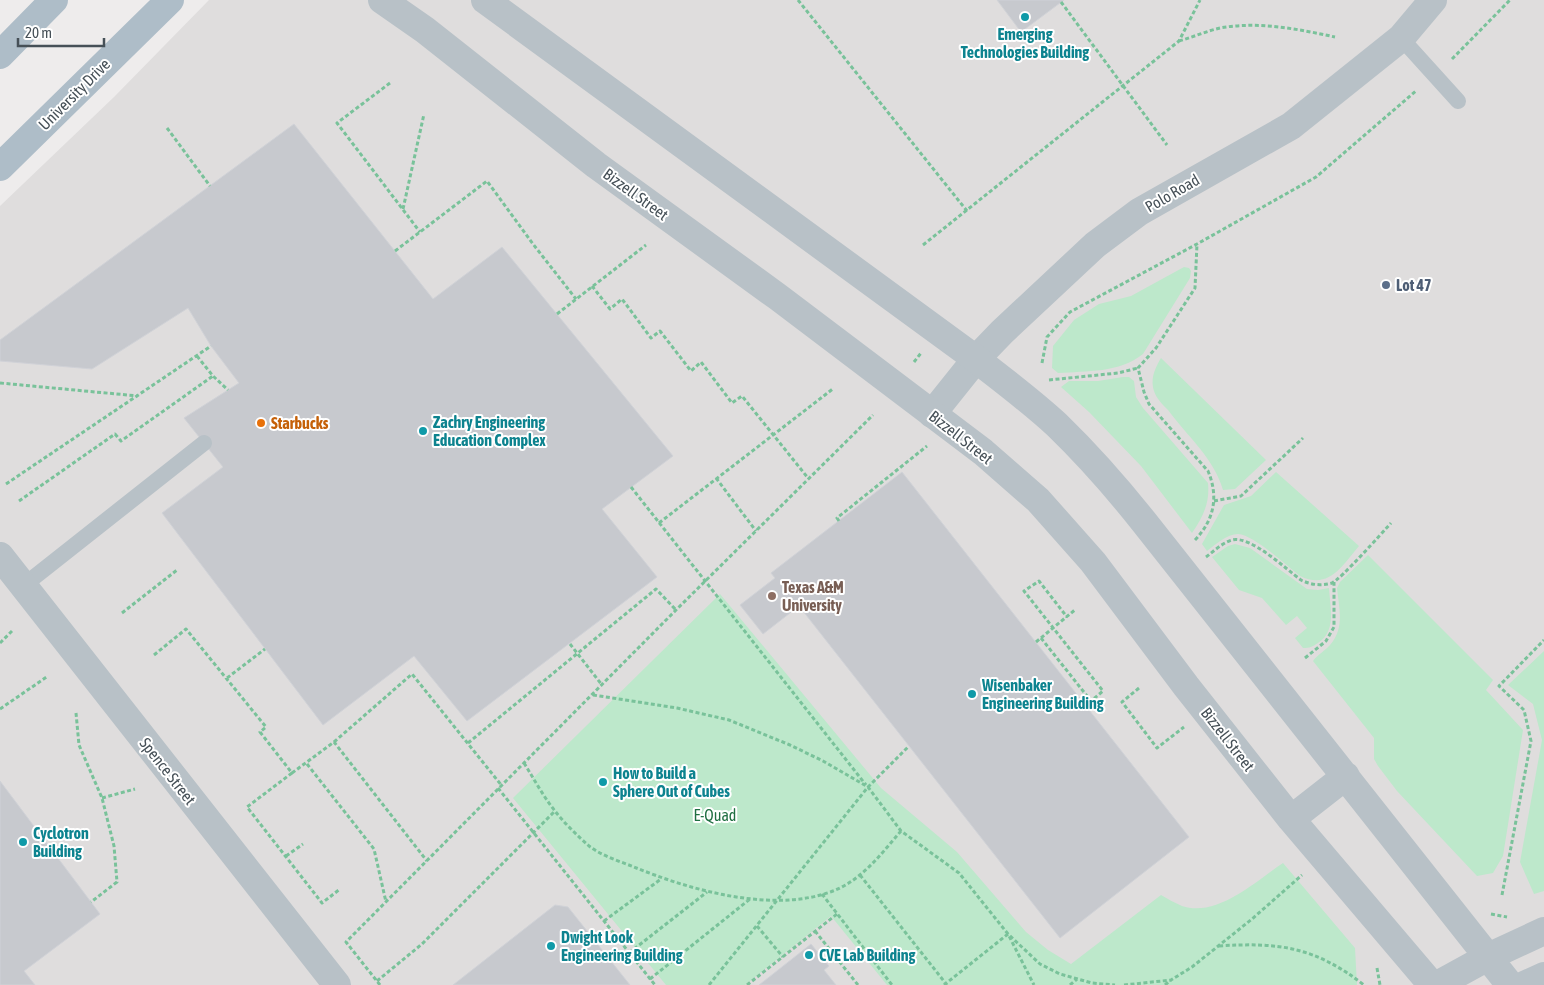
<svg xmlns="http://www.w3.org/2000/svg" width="1544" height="985" viewBox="0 0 1544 985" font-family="'Asap Condensed',sans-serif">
<rect width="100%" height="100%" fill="#eeecec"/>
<path fill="#dfdddd" d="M209 0H1544V985H0V206L114 97Z"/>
<path fill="#bde8cb" d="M1184 267 1189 268 1191 271 1190 278 1143 354C1119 373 1087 371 1058 373L1052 368 1053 346 1074 320 1099 304 1131 296Z
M1161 358 1266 460 1235 489 1223 490C1214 458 1187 436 1168 410 1163 405 1156 398 1154 391 1150 379 1155 368 1161 358Z
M1123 377H1129L1134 381 1136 397 1143 408 1208 483C1210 503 1203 517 1192 533L1141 466 1089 412 1061 387 1069 381H1098Z
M1276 472 1359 546C1342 566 1329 590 1300 576 1287 566 1254 535 1238 534 1227 534 1215 545 1207 551L1202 544 1224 505 1251 496Z
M1235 544 1250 548 1307 589 1318 590 1329 588C1330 607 1337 631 1318 643 1312 647 1310 648 1303 648L1295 638 1307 628 1297 616 1286 625 1262 598 1239 590 1212 557 1228 546Z
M1368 555 1493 680 1486 690 1523 730 1503 856 1493 873 1477 876 1397 791 1378 766 1374 759V738L1313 661C1318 654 1325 651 1330 645 1345 628 1339 608 1337 588L1340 582Z
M720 594 881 788 957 852 1026 932 1048 950 1071 964 1161 895C1168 899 1175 903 1182 906 1217 918 1256 881 1283 863L1355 948 1357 985H887L831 916 745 985H666L513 798Z
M1544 651V891L1534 894 1520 862 1542 740 1533 704 1508 685Z"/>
<path fill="#c7c9ce" stroke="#d0d2d7" d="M997 0H1064L1021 32Z
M294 124 433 299 502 247 673 456 602 509 657 577 467 721 414 656 323 725 162 513 223 467 184 418 239 383 211 346 188 308 92 369 0 361V340Z
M902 472 1189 837 1060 938 799 606 763 634 740 605 775 578 771 573Z
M0 781 100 914 24 971 35 985H0Z
M555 905 568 907 630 985H453Z
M811 944 829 966 824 970 836 985H759Z"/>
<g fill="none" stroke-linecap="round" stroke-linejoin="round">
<path stroke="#79c29a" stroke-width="3" stroke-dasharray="4 2.5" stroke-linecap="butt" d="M798 0 967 211
M1061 2 1167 145
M1179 41C1193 37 1207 31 1220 28 1258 21 1298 29 1335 37
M1452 59 1510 0
M390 83 337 123 420 232
M167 128 210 186
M403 209 424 114
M923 245 1179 41 1200 0
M395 251 487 181 533 244 576 299
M592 286 610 309 622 299 651 338 660 331 691 371 701 362 732 403 742 396 808 478
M557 314 646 245
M197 356 213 376 228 390
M914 362 921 353
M1042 363 1047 337 1070 312 1197 244 1316 177 1417 90
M1049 380 1118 373 1138 368
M0 383 138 396
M716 478 756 531
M6 484 211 346
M631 487 866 785
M19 501 115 434 121 441 213 376
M1214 501 1241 496 1303 438
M839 521 837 518 927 446
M659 523 834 388
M1195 540C1214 520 1219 497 1208 471L1149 404 1144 392 1138 368 1156 348 1195 288 1197 244
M1206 557C1214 551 1222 543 1232 540 1250 535 1286 569 1301 580 1311 585 1321 586 1332 583 1340 580 1382 533 1391 523
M122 613 177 570
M1041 638 1091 701 1103 691 1024 591 1039 581 1067 617
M1036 642 1076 609
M0 643 12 631
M570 644 602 685
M154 655 186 629 266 727 260 732 292 773 334 742 427 861
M1305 658 1326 641 1334 627V582
M227 678 265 649
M1139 688 1122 702 1157 748 1184 727
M593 695 677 708 729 720 790 745 823 761 868 787 901 831 959 873 1008 934 1040 964 1060 974 1092 983 1115 985
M0 709 48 676
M76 713 79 745 102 798 114 846 117 882 91 902
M334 742 412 674 502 786
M468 743 656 589 676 610
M524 763C534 779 543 796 555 811 564 823 578 836 589 846 602 856 619 861 634 867 690 890 773 914 833 891 862 880 881 854 901 831
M307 764 374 849 386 902
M292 773 247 807 322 903 340 889
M498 788 655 985
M102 798 135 789
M286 856 303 844
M860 875 947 985
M822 894 892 985
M1502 895 1531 741 1524 710 1499 686 1544 640
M1491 914 1507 917
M604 921 661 879
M757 926 783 957
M815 931 858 985
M1219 946C1279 942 1315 947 1364 985
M629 953 707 892
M1377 968 1380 985
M650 979 750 899
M377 981 422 944 555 811
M380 985 346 942 676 610 873 415
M709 985 868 787 909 746
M747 985 837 914
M944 985 1008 934 1034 985
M1070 985 1077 979
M1124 985 1171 980 1192 967 1252 919 1302 875
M1165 985 1171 980"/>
<path stroke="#b8c1c7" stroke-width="16" d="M1401 38 1458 101
M23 586 204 443"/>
<path stroke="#b8c1c7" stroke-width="28" d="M932 414 976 359 1002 332 1095 245 1139 212 1291 126 1401 38 1433 0
M0 556 337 985"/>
<path stroke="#b8c1c7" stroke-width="28" d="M382 0 425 30 596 165 778 297 983 452 1038 500 1093 562 1186 686 1291 819 1432 985
M485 0 976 359C1004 381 1031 401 1057 425 1088 455 1117 488 1144 522L1510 985
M1291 819 1346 776
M1437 985 1488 957 1544 931
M1524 985 1544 976"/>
<path stroke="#aebdc8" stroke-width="28" d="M0 55 54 0
M0 167 170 0"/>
</g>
<g fill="#0f9aa8" stroke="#fff" stroke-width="2">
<circle cx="1025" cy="17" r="5"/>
<circle cx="423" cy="431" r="5"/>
<circle cx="972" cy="694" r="5"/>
<circle cx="603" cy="782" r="5"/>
<circle cx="23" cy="842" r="5"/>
<circle cx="551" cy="946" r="5"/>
<circle cx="809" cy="955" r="5"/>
</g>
<circle fill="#5c6f8a" stroke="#fff" stroke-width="2" cx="1386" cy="285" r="5"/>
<circle fill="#e8710a" stroke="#fff" stroke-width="2" cx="261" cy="423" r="5"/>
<circle fill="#8d6e63" stroke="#fff" stroke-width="2" cx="772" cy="596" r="5"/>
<g text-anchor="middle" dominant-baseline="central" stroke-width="4" stroke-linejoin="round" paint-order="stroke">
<g font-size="16" font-weight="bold" fill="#0d838f" stroke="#fff" text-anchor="start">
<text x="1025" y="34" text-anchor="middle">Emerging<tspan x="1025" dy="18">Technologies Building</tspan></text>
<text x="433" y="422">Zachry Engineering<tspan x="433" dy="18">Education Complex</tspan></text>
<text x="982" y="685">Wisenbaker<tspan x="982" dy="18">Engineering Building</tspan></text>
<text x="613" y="773">How to Build a<tspan x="613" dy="18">Sphere Out of Cubes</tspan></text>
<text x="33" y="833">Cyclotron<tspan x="33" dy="18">Building</tspan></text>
<text x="561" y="937">Dwight Look<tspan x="561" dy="18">Engineering Building</tspan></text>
<text x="819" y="955">CVE Lab Building</text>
</g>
<g font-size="16" fill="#465057" stroke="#fff">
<text transform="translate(74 94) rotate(-45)">University Drive</text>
<text transform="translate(1172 193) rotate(-30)">Polo Road</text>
<text transform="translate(636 194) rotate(36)">Bizzell Street</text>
<text transform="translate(961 437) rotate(38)">Bizzell Street</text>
<text transform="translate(1228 739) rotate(52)">Bizzell Street</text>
<text transform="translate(168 771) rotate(52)">Spence Street</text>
</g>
<g font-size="16" font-weight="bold" fill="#4e5e75" stroke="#fff" text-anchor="start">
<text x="1396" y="285">Lot 47</text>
</g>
<g font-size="16" font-weight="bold" fill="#c56008" stroke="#fff" text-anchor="start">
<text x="271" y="423">Starbucks</text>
</g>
<g font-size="16" font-weight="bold" fill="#785e54" stroke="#fff" text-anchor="start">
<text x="782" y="587">Texas A&amp;M<tspan x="782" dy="18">University</tspan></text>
</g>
<g font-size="16" fill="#206f42" stroke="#fff">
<text x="715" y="815">E-Quad</text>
</g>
</g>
<path d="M18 38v8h86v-8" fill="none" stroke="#465057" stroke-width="2.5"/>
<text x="25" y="38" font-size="15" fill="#465057" stroke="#ffffff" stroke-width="4" paint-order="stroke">20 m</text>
</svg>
